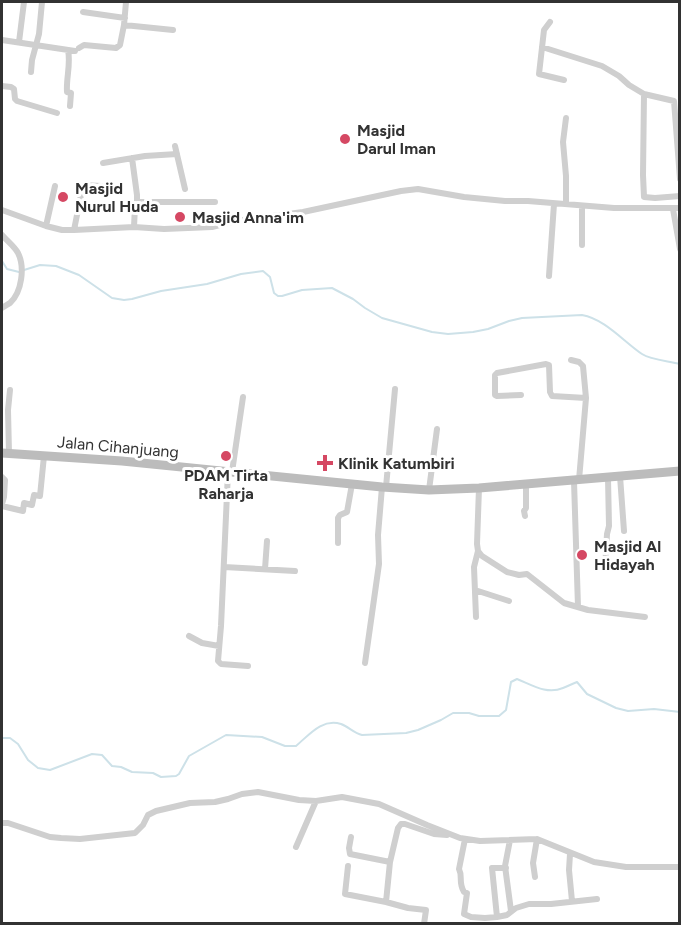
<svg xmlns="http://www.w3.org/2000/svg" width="681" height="925" viewBox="0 0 681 925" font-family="Figtree,sans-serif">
<rect width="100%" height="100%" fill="#fff"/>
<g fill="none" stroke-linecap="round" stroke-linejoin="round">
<path stroke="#cde1e8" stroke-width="2" d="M2 261 7 269 19 272
M24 270 40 265 56 266 79 275 112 298 124 300 132 299 161 291 207 284 241 274 263 271 270 277 274 293 278 296H282L302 290 332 288 353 299 365 308 382 318 432 332 448 334 473 332 488 329 509 321 522 318 582 315C605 319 624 342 642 354 651 360 669 361 680 364
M2 738H10L18 744 28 760 38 768 50 770 92 754 102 755 112 766 121 767 132 772 153 773 161 777 176 776 179 774 189 756 226 735 262 737 285 746H296C309 735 322 718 341 724 349 727 354 733 362 735L406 733 418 730 441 720 453 713H469L479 716H499L506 710 511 682 517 679C532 685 547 695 563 688 568 686 572 684 577 682L587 694 616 708 628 711 654 709 680 712"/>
<path stroke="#cfcfcf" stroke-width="6" d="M83 12 125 18
M550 22 544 30 539 74 564 80
M124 25 173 30
M2 40 75 51
M19 42 24 2
M542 47 602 66 619 76 629 85 644 94 674 101 680 179
M79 48 84 45 116 48 120 45 124 25 126 2
M68 50C71 64 66 78 67 92L71 93 70 106
M31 72 32 60 39 34 42 2
M2 86 11 87 14 89 15 99 17 101 57 113
M644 94 643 175 644 197 655 198 680 196
M566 118 563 142 566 176V204
M175 146 185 189
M132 158 137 195V202L135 206 134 227
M103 163 145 156 177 154
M137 202H215
M582 206V245
M673 209 680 249
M2 210 46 226 62 230H74L134 227 164 229 212 227 235 221 303 212 401 191 418 189 464 197 505 201H528L614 208H680
M46 226 55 186
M74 230 83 185 101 186
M2 235C7 241 14 246 18 253 25 267 22 292 10 303 7 305 4 306 2 308
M549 276 554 204
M571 360 579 362 583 366 586 398 579 480
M521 395 497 396 495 395V375L497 373 546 364 549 365 550 392 552 396 586 398
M9 453 8 410 10 390
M228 472 221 626 218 661 221 664 248 666
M232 472 243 397
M620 476 624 531
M2 477 5 480 4 497 2 504
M574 481 578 607
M386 487 395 389
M479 488 477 544 478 551 482 556 507 572 519 575 527 574 564 603 588 610 645 617
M429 490 437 429
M2 506 23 511 24 503 32 505 34 495 40 496 44 456
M525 516 524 511 526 508V484
M338 543V518L340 515 347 512 352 484
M224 567 295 571
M265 569 267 541
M605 569 607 534 609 526 608 478
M475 590 509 601
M476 617 474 567 478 551
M189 636 202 643 219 646
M365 663 379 564 378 535 382 487
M2 823H8L50 837 61 838 80 839 135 833 143 825 148 815 156 811 190 803 215 802 228 799 242 794 258 792 299 800 316 801 342 797 379 804 427 825 460 838 480 841 537 839 594 862 626 867H680
M351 837 349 848 350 854 390 862
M465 839 459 869C463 877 458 882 464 892L467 893 464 914 471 917 485 918 497 917 507 915 516 908 529 904H551L597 899
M510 840 505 866 511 911
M296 847 316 801
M570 854 569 870 572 901
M348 866 345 894 386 902 408 908 426 910 424 924
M535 877 533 863 537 839
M386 902 390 862 398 828 401 824H405L434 834 447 835
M497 917 492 868H506"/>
<path stroke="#bcbcbc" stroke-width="9" d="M2 453 122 461 382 487 429 490 479 488 680 471"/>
</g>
<g fill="#d54863" stroke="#fff" stroke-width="2">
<circle cx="345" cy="139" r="6"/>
<circle cx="63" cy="197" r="6"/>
<circle cx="180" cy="217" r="6"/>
<circle cx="226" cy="456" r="6"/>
<path d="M322 454h6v6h6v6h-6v6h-6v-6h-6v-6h6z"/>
<circle cx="582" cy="555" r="6"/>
</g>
<g text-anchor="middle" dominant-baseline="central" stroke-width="6" stroke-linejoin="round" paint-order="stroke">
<g font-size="16" font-weight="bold" fill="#323232" stroke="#fff" text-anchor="start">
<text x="357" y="130">Masjid<tspan x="357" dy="18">Darul Iman</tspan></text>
<text x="75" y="188">Masjid<tspan x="75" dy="18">Nurul Huda</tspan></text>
<text x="192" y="217">Masjid Anna'im</text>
<text x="338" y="463">Klinik Katumbiri</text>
<text x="226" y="475" text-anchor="middle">PDAM Tirta<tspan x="226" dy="18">Raharja</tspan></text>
<text x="594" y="546">Masjid Al<tspan x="594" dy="18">Hidayah</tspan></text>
</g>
<g font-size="16" fill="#323232" stroke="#fff">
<text transform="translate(118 447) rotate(5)">Jalan Cihanjuang</text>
</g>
</g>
<rect width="681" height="925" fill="none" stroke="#323232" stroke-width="6"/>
</svg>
